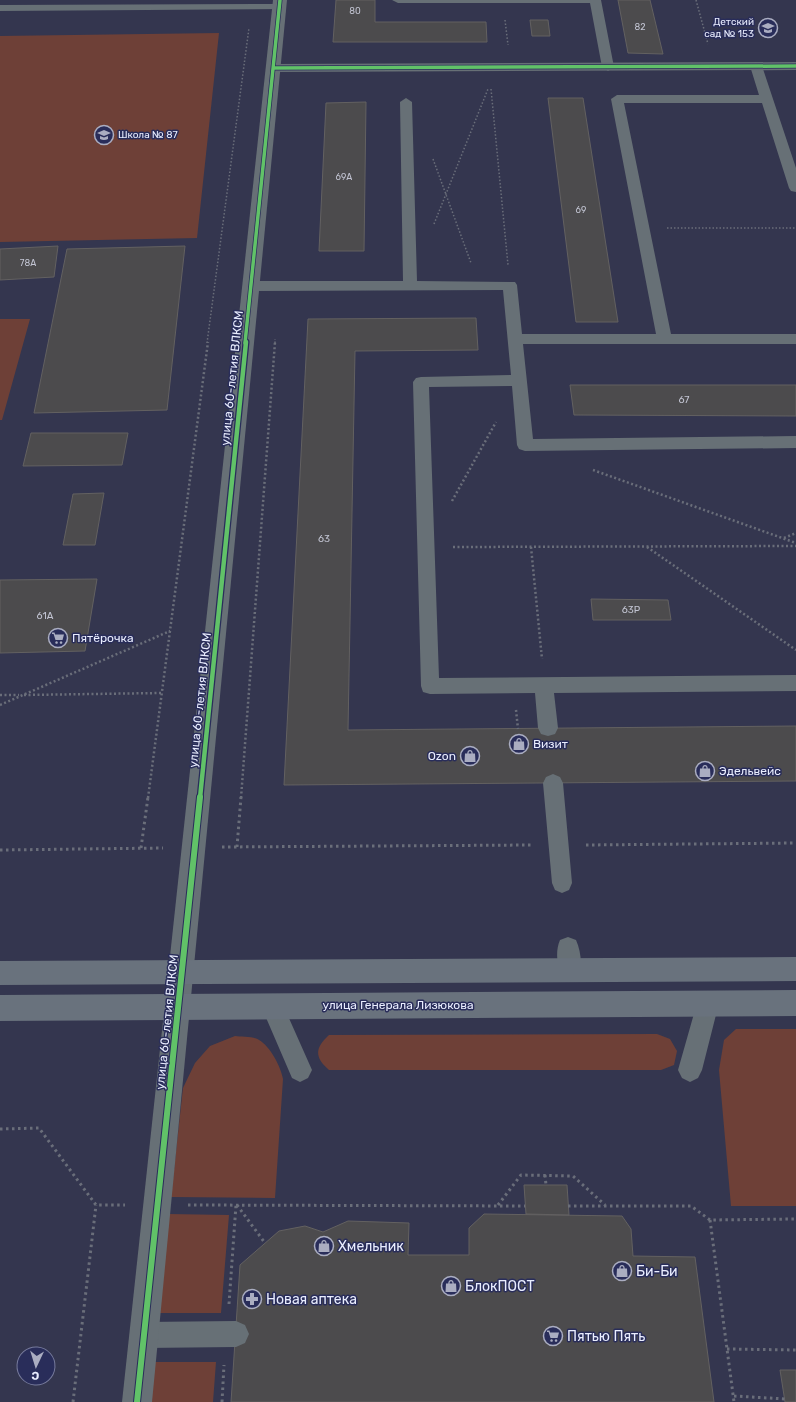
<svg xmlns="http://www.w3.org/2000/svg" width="796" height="1402" viewBox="0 0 796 1402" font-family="Rubik,sans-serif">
<rect width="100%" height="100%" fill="#34364f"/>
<path fill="#6e4037" d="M219 33 197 238 0 242V36Z
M0 319H30L2 420H0Z
M736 1029H796V1206H731L719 1070 724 1040Z
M657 1034 670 1039 677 1051 674 1065 661 1070H329C314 1057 315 1048 329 1035Z
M235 1036C241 1037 254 1036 259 1040 270 1046 281 1067 283 1079L275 1198 171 1197 183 1088 195 1063 210 1046Z
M168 1214 229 1215 221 1313H158Z
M150 1362H216L213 1402H146Z"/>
<path fill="#4c4b4d" stroke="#636161" d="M336 0H375V22H486L487 42H333Z
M618 0H650L663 54 628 53Z
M530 20H548L550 36H532Z
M548 98H583L618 322H576Z
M366 102 364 251H319L326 103Z
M58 246 54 277 0 280V249Z
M185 246 167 410 34 413 67 249Z
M476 318 478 350 355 351 348 730 796 726V781L284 785 308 319Z
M570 385H796V416L574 415Z
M31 433H128L122 465 23 466Z
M104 493 95 545H63L73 494Z
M97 579 85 651 0 653V580Z
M591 599 668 600 671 620H593Z
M524 1185H567L569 1215 526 1214Z
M484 1214 622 1216 631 1229 633 1256 695 1257 714 1402H231L240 1265 279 1231 305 1226 323 1232 348 1221 409 1223 408 1255H469V1228Z
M780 1370H796V1402H785Z"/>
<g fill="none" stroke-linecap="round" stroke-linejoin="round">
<path stroke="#6a6e7a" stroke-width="1.5" stroke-dasharray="1.5 2" stroke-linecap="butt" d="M696 0 708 44
M505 20 508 45
M491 89 508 265
M433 159 471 263
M434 224 488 89
M667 228H796
M207 343 249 28
M275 343V339"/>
<path stroke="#6a6e7a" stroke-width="2.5" stroke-dasharray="2 2.5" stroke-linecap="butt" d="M593 470 796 543
M452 501 496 422
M784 538 796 533
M453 547 796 546
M531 547 542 659
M647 547 796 650
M0 695H19
M24 695 161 693
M0 705 170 631
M516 710 518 729
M148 798 208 342
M241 798 275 342"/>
<path stroke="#6a6e7a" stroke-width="3" stroke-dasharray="2.5 3.5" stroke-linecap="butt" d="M586 845 796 843
M222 847 531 845
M237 847 241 797
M141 848 148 797
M0 850 163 848
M0 1129 39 1128 96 1205H125
M545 1175 546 1185
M188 1205 525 1206
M237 1205 265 1243
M498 1205 521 1175 573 1176 605 1205
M568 1206H691L710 1220 796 1219
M710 1220 734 1402
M229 1304 236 1205
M727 1349 796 1350
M734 1396 785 1399
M73 1402 96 1205
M222 1402 224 1365"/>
<path fill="#677076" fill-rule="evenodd" d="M392 0H601L614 67 608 71 602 67 590 3H398Z
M279 4 285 7 283 9 0 11V5Z
M756 62 762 66 796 168V192L791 191 789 188 762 103H624L671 334H796V344H523L533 439 796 436V448L525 451 519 449 517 445 512 386 429 387 439 678 796 675V691L554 693 558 728 555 734 548 736 541 734 538 728 535 693 430 694 423 692 421 686 413 382 416 378 421 377 511 375 503 290 252 291 247 289 245 286 247 283 252 281H403L400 102 406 98 412 102 417 281 515 282 517 285 522 334H656L611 99 617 95H759L750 66Z
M553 774 560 777 563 783 572 883 569 890 562 893 555 890 552 883 543 783 546 777Z
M568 937 576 940C581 951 583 967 578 979L570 982 562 979C557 967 555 951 560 940Z
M708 992 716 995 719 1003 702 1070 698 1078 690 1082 682 1078 678 1070 697 1003 700 995Z
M272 995 280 998 312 1070 308 1078 300 1082 292 1078 261 1006 264 998Z
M236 1321 245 1325 249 1334 245 1343 236 1347 144 1348 135 1344 131 1335 135 1326 144 1322Z"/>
<path fill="#677076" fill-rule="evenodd" d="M796 62V70L273 72 268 71 266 68 268 65 273 64Z"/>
<path fill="#677076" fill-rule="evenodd" d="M273 0H287L152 1402H122Z"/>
<path fill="#69727d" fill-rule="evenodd" d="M796 957V981L0 985V961Z
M796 990V1016L0 1021V995Z"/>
<g stroke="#292d5a" stroke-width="5">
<path id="cycleway-far2" d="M273 68 796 66
M245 343 280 0"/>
</g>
<g stroke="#292d5a" stroke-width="7">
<path id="cycleway-far1" d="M200 798 246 342"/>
</g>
<g stroke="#292d5a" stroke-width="8">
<path id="cycleway" d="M137 1402 200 797"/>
</g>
<use href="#cycleway-far2" stroke="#61c268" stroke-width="3.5"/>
<use href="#cycleway-far1" stroke="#61c268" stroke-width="4.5"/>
<use href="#cycleway" stroke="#61c268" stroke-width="6"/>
</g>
<defs>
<g id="school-ring" transform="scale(1)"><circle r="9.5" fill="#292d5a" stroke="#aaadc1" stroke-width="1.5"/><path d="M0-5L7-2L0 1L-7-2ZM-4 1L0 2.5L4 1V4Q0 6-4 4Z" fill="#aaadc1"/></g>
<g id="supermarket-ring" transform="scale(1)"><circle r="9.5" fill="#292d5a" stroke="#aaadc1" stroke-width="1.5"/><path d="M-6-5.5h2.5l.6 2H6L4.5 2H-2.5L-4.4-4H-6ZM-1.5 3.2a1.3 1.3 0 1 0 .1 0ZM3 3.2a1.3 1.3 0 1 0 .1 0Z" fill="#aaadc1"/></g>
<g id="shop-ring" transform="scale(1)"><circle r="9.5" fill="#292d5a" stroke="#aaadc1" stroke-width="1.5"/><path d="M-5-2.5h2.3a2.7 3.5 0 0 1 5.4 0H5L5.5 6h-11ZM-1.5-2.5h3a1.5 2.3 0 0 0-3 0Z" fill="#aaadc1"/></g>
<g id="pharmacy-ring" transform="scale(1)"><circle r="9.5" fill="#292d5a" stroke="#aaadc1" stroke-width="1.5"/><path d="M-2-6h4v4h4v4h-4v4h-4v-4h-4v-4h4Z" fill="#aaadc1"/></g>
</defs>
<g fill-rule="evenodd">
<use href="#school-ring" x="768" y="28"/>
<use href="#school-ring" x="104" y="135"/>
<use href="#supermarket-ring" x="58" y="638"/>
<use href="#shop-ring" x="519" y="744"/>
<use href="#shop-ring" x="470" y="756"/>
<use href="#shop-ring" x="705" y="771"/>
<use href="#shop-ring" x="324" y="1246"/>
<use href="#shop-ring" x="622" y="1271"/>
<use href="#shop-ring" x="451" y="1286"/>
<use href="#pharmacy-ring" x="252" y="1299"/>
<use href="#supermarket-ring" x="553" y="1336"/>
</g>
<g text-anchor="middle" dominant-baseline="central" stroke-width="3" stroke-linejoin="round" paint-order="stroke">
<g font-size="9" fill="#c2c4d2">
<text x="355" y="11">80</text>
<text x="640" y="27">82</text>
<text x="344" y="177">69А</text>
<text x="581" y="210">69</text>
<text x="28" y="263">78А</text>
</g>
<g font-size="10" fill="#e9edfe" stroke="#292d5a" text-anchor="end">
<text x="754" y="22">Детский<tspan x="754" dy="12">сад № 153</tspan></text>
<text x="118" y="135" text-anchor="start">Школа № 87</text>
</g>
<g font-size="10" fill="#c2c4d2">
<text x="684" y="400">67</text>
<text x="324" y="539">63</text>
<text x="631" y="610">63Р</text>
<text x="45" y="616">61А</text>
</g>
<g font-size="12" fill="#e9edfe" stroke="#292d5a">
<text transform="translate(232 378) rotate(-84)">улица 60-летия ВЛКСМ</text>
<text transform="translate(200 700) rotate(-84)">улица 60-летия ВЛКСМ</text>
<text x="398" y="1005">улица Генерала Лизюкова</text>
<text transform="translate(167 1022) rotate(-84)">улица 60-летия ВЛКСМ</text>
</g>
<g font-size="12" fill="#e9edfe" stroke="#292d5a" text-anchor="start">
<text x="72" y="638">Пятёрочка</text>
<text x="533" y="744">Визит</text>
<text x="456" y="756" text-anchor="end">Ozon</text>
<text x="719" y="771">Эдельвейс</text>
</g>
<g font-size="14" fill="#e9edfe" stroke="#292d5a" text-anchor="start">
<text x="338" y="1246">Хмельник</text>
<text x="636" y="1271">Би-Би</text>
<text x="465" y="1286">БлокПОСТ</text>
<text x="266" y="1299">Новая аптека</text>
<text x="567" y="1336">Пятью Пять</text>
</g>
</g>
<g transform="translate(36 1366) rotate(184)"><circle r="19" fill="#292d5a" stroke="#767a9c"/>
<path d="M0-3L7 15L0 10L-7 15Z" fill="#aaadc1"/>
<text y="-6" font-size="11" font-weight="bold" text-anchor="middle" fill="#e9edfe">С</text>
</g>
</svg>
